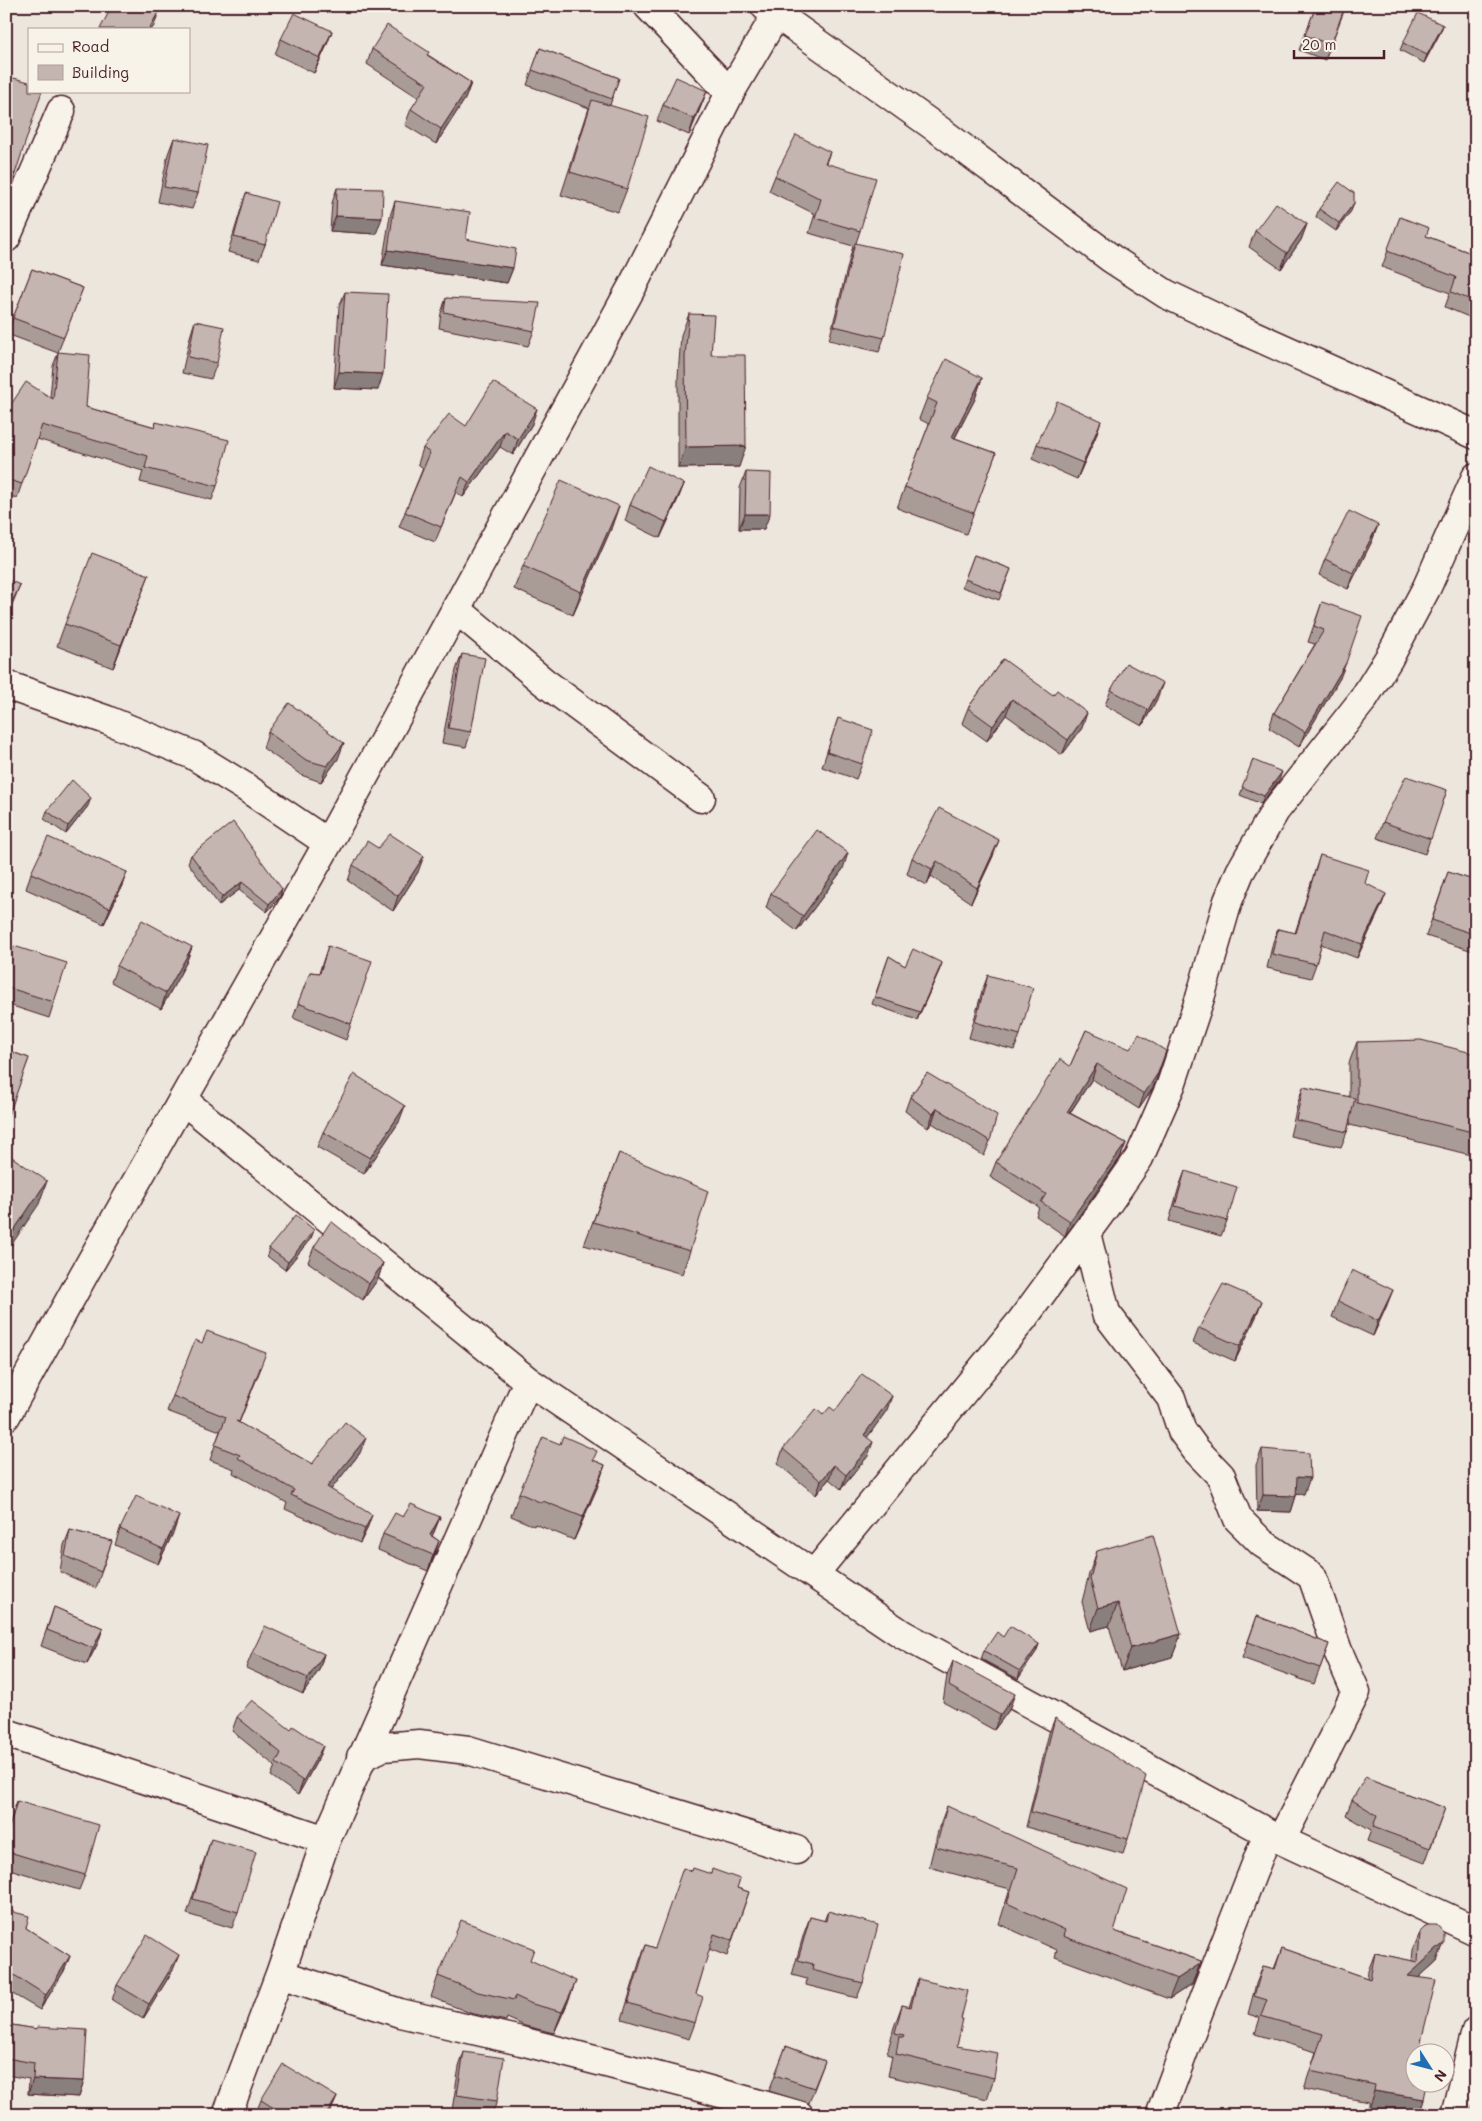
<svg xmlns="http://www.w3.org/2000/svg" width="1482" height="2121" viewBox="0 0 1482 2121" font-family="Mali,sans-serif">
<rect width="100%" height="100%" fill="#ece6dd"/>
<filter id="ink" filterUnits="userSpaceOnUse"><feTurbulence type="fractalNoise" baseFrequency=".02" numOctaves="2"/><feDisplacementMap in="SourceGraphic" scale="10" xChannelSelector="R" yChannelSelector="G"/><feConvolveMatrix kernelMatrix="1 2 1 2 8 2 1 2 1" color-interpolation-filters="sRGB"/></filter>
<g filter="url(#ink)">
<g fill="none" stroke-linecap="round" stroke-linejoin="round">
<g stroke="#4a1f2b" stroke-width="31">
<path id="minor" d="M648 6 730 93
M765 6 939 130 1112 259 1166 294 1231 325 1476 435
M6 238 61 111
M456 609 544 682 701 798
M6 685 107 720 193 755 245 787 328 843
M184 1101 528 1381 902 1634 1281 1840 1476 1931
M1086 1233 1106 1313 1171 1398 1182 1431 1196 1450 1221 1476 1238 1519 1262 1543 1312 1576 1338 1651 1356 1692 1281 1840
M6 1416 83 1276 328 843 633 285 730 93 776 15
M815 1573 1022 1320 1108 1203 1139 1158 1171 1085 1200 998 1228 901 1240 872 1275 811 1362 701 1389 658 1427 587 1476 477
M6 1733 326 1840
M361 1757 383 1747 419 1744 468 1750 796 1850
M280 1974 400 2013 521 2041 695 2086 799 2115
M227 2115 280 1974 326 1840 528 1381
M1160 2115 1198 2013 1268 1833
M1455 2115 1476 2031"/>
</g>
<use href="#minor" stroke="#f7f3e8" stroke-width="28"/>
</g>
<path fill="#a99c97" stroke="#4a1f2b" d="M1316 6H1346L1325 60 1299 50Z
M1443 25 1440 33 1424 63 1400 50 1403 43Z
M332 31 326 47 314 73 275 54 281 39Z
M540 48 619 78 610 105 627 189 618 212 561 195 589 108 527 85Z
M372 49 428 55 471 83 465 99 436 144 405 125 411 109 419 98 367 64Z
M6 76 15 174 7 197 6 196Z
M707 91 701 106 689 135 657 121 663 105Z
M174 138 198 193 192 209 158 202 168 154Z
M830 152 826 163 860 231 856 243 884 338 879 352 829 340 850 257 853 246 809 233 815 214 769 191 775 176Z
M337 188 376 234 330 231 332 203Z
M246 193 265 245 259 260 228 252 241 209Z
M395 201 466 239 513 268 507 283 382 265 390 216Z
M1354 203 1351 211 1336 231 1316 217 1319 209Z
M1400 217 1426 236 1476 255V320L1445 307 1450 293 1382 267Z
M1307 224 1301 240 1281 269 1249 247 1255 231Z
M32 269 83 288 58 352 86 407 155 427 156 422 217 486 212 500 140 482 143 471 37 439 17 498 6 495V412L50 397 53 366 58 353 7 334Z
M345 292 378 390 334 388 339 307Z
M446 298 534 331 528 346 439 328 441 313Z
M689 314 711 355 739 467 678 468V377L681 335Z
M195 321 217 363 211 379 182 373 190 337Z
M982 378 975 399 955 438 996 453 966 534 897 508 929 424 919 419 927 398Z
M532 424 513 455 500 447 463 497 456 492 435 542 399 527 423 468 418 464 423 448 466 426Z
M1096 436 1077 479 1032 459 1037 444Z
M746 472 764 529H739L740 488Z
M684 484 678 499 660 538 625 521 630 505Z
M1378 525 1372 541 1348 589 1319 575 1325 559Z
M611 529 573 615 514 589 523 566Z
M974 555 1011 569 999 600 962 587Z
M140 598 113 668 57 646 65 624Z
M1322 602 1340 678 1299 747 1269 728 1274 713 1315 644 1308 642Z
M462 654 471 732 466 747 442 743 456 670Z
M1003 659 1082 728 1062 755 1006 715 987 741 962 723 968 708Z
M1111 690 1157 699 1142 726 1105 705Z
M838 718 862 764 856 779 822 767Z
M268 732 338 759 321 782 301 775 263 748Z
M1253 760 1279 780 1261 804 1240 795Z
M1447 790 1425 854 1377 838 1383 822Z
M88 806 66 834 44 819 47 811Z
M378 848 418 872 393 911 348 881 353 865Z
M191 855 282 889 280 897 267 912 239 890 219 905 188 863Z
M1320 855 1365 883 1381 907 1357 958 1321 944 1316 964 1311 978 1267 968 1273 942 1278 929 1295 933Z
M993 856 971 903 931 876 927 885 907 874 912 858Z
M843 869 797 931 766 908 771 893Z
M127 872 121 888 104 924 26 889 31 873Z
M1448 872 1476 881V952L1426 936Z
M14 946 54 1002 49 1018 6 1004V968Z
M328 946 351 1024 346 1040 293 1018 310 972 319 973Z
M192 947 186 963 161 1009 111 982 117 966Z
M889 956 905 966 942 963 939 971 917 1020 872 1004Z
M988 975 1020 1035 1014 1050 969 1038 982 991Z
M1086 1030 1153 1088 1139 1109 1092 1079 1070 1113 1126 1143 1120 1158 1065 1236 1036 1216 1039 1207 990 1177 996 1162 1070 1066Z
M1357 1042 1476 1054V1143L1471 1155 1350 1125V1120L1347 1132 1341 1147 1290 1136 1298 1102 1303 1087 1349 1097V1063Z
M6 1050 29 1058 6 1121Z
M927 1073 990 1141 984 1156 932 1123 928 1128 905 1111 910 1097Z
M399 1122 364 1174 317 1147 323 1132Z
M619 1153 690 1251 682 1274 584 1245Z
M1185 1171 1227 1221 1221 1236 1169 1221 1179 1187Z
M314 1230 311 1238 285 1270 267 1256 269 1248Z
M314 1247 383 1263 378 1279 363 1300 308 1262Z
M1338 1301 1387 1305 1373 1336 1332 1317Z
M1256 1317 1235 1361 1193 1343 1199 1328Z
M261 1368 239 1423 312 1464 360 1453 331 1489 367 1529 360 1543 285 1509 287 1503 233 1473 234 1469 210 1460 220 1431 167 1411 173 1396Z
M887 1410 867 1437 868 1456 841 1489 829 1479 816 1495 778 1464 783 1449 823 1415 835 1411Z
M1262 1449 1304 1494 1297 1493 1296 1496 1291 1512 1257 1511 1256 1465Z
M593 1460 605 1465 597 1488 574 1540 535 1524 534 1526 511 1516 519 1493Z
M403 1517H440L434 1532 432 1536 439 1541 428 1571 378 1550 383 1534Z
M120 1529 174 1531 158 1564 115 1545Z
M70 1530 112 1541 96 1588 60 1572 64 1545Z
M1097 1551 1181 1634 1172 1657 1122 1671 1109 1626 1090 1631 1082 1602 1089 1574Z
M54 1607 103 1628 98 1643 87 1664 41 1646Z
M1257 1616 1329 1644 1314 1684 1242 1658Z
M1003 1637 1039 1644 1036 1652 1018 1679 981 1659 984 1651Z
M252 1653 324 1654 319 1670 303 1694 246 1668Z
M953 1661 1009 1710 994 1730 943 1702 947 1676Z
M237 1717 291 1730 323 1746 318 1759 298 1795 271 1776 275 1766 232 1731Z
M1055 1718 1128 1839 1123 1854 1026 1827 1049 1733Z
M1375 1782 1445 1808 1425 1863 1367 1841 1371 1830 1346 1815 1352 1800Z
M17 1801 85 1875 79 1890 6 1868V1835Z
M947 1806 1114 1931 1201 1961 1192 1984 1169 1999 1055 1957 1057 1950 999 1924 1010 1889 929 1867 939 1827Z
M211 1839 238 1912 232 1928 187 1914 206 1854Z
M737 1888 749 1892 727 1956 709 1949 696 1994 695 2023 689 2039 622 2019 640 1960 646 1945 655 1948Z
M6 1910 26 1928 70 1956 64 1971 40 2010 6 1990Z
M828 1911 863 1983 857 1998 806 1985 807 1979 792 1975 804 1933 810 1917 824 1921Z
M1420 1932 1444 1943 1437 1961 1419 1977 1414 2054 1419 2115H1408L1368 2109V2102L1304 2089 1316 2052 1255 2034 1260 2018 1248 2014 1256 1984 1263 1966 1274 1969 1282 1948 1367 1978 1368 1971 1375 1953 1412 1961 1413 1950Z
M530 1960 568 2002 554 2033 525 2026 507 2018 506 2021 470 2013 431 1997 438 1976Z
M173 1970 143 2019 112 2000 117 1985Z
M918 1979 961 2019 957 2046 994 2078 987 2099 888 2076 892 2056 887 2054 894 2027 902 2005 909 2007Z
M6 2024 36 2029 37 2027 84 2081 79 2097 28 2094 29 2079 6 2075Z
M786 2046 825 2061 809 2103 769 2091Z
M464 2052 497 2101 492 2115H480L452 2110 459 2067Z
M337 2097 329 2115H255L261 2100Z"/>
<path fill="#897f7b" stroke="#4a1f2b" d="M159 11 154 26 152 29H149Z
M1443 25 1440 33 1424 63 1427 55Z
M332 31 326 47 314 73 320 58Z
M471 83 465 99 436 144 441 129Z
M707 91 701 106 689 135 694 119Z
M1354 203 1351 211 1336 231 1339 223Z
M336 216 382 218 376 234 330 231Z
M1307 224 1301 240 1281 269 1287 253Z
M388 250 513 268 507 283 382 265Z
M339 372 383 374 378 390 334 388Z
M982 378 975 399 944 458 952 437Z
M537 409 532 424 513 455 518 439Z
M1101 421 1096 436 1077 479 1083 463Z
M505 431 500 447 463 497 469 482Z
M746 446 739 467 678 468 686 447Z
M684 484 678 499 660 538 666 522Z
M619 506 611 529 573 615 581 592Z
M745 514H770L764 529H739Z
M1378 525 1372 541 1348 589 1353 573Z
M149 575 140 598 113 668 121 645Z
M20 585 14 600 6 618V615Z
M1346 663 1340 678 1299 747 1305 732Z
M1163 683 1157 699 1142 726 1148 710Z
M1012 699 1006 715 987 741 993 726Z
M1087 713 1082 728 1062 755 1068 740Z
M344 743 338 759 321 782 327 766Z
M1282 772 1279 780 1261 804 1264 796Z
M91 798 88 806 66 834 68 826Z
M999 840 993 856 971 903 977 888Z
M848 853 843 869 797 931 803 916Z
M424 856 418 872 393 911 398 896Z
M937 861 931 876 927 885 932 869Z
M127 872 121 888 104 924 110 908Z
M242 882 239 890 219 905 222 897Z
M282 889 280 897 267 912 269 904Z
M1386 894 1381 907 1357 958 1362 944Z
M192 947 186 963 161 1009 166 993Z
M942 963 939 971 917 1020 920 1012Z
M1166 1051 1153 1088 1139 1109 1144 1094Z
M1097 1064 1092 1079 1061 1126 1067 1112Z
M405 1106 399 1122 364 1174 370 1158Z
M937 1108 932 1123 928 1128 933 1114Z
M1126 1143 1120 1158 1065 1236 1070 1221Z
M47 1181 39 1204 6 1253V1242Z
M314 1230 311 1238 285 1270 288 1262Z
M383 1263 378 1279 363 1300 369 1284Z
M1393 1290 1387 1305 1373 1336 1378 1321Z
M1262 1301 1256 1317 1235 1361 1240 1346Z
M892 1396 887 1410 859 1449 864 1435Z
M366 1438 360 1453 322 1501 327 1487Z
M873 1442 868 1456 841 1489 846 1475Z
M605 1465 597 1488 574 1540 583 1517Z
M834 1465 829 1479 816 1495 821 1481Z
M1297 1477 1310 1478 1304 1494 1291 1493Z
M1263 1495 1296 1496 1291 1512 1257 1511Z
M372 1515 367 1529 360 1543 365 1529Z
M179 1516 174 1531 158 1564 163 1549Z
M440 1517 434 1532 424 1550 430 1535Z
M439 1541 434 1556 428 1571 433 1555Z
M1118 1603 1109 1626 1090 1631 1098 1608Z
M103 1628 98 1643 87 1664 93 1648Z
M1181 1634 1172 1657 1122 1671 1131 1648Z
M1039 1644 1036 1652 1018 1679 1020 1671Z
M324 1654 319 1670 303 1694 308 1678Z
M1015 1694 1009 1710 994 1730 1000 1715Z
M323 1746 318 1759 298 1795 303 1781Z
M1444 1943 1437 1961 1402 1993 1408 1976Z
M179 1955 173 1970 143 2019 149 2004Z
M70 1956 64 1971 40 2010 46 1995Z
M1200 1964 1192 1984 1169 1999 1177 1979Z
M576 1981 568 2002 554 2033 562 2012Z
M33 2079 84 2081 79 2097 28 2094Z
M1374 2091 1424 2099 1419 2115H1408L1368 2109Z
M337 2097 329 2115H326Z"/>
<path fill="#c4b5b0" stroke="#4a1f2b" d="M112 6H151L159 11 149 29H100Z
M1316 6H1345L1331 45 1305 35Z
M294 13 332 31 320 58 281 39Z
M1418 13 1443 25 1427 55 1403 43Z
M387 25 429 52 427 55 471 83 441 129 411 109 427 84 372 49Z
M540 48 619 78 612 99 532 70Z
M6 76 29 82V91H42L15 174 6 171Z
M676 77 707 91 694 119 663 105Z
M592 100 649 117 627 189 570 172Z
M796 135 830 152 825 163 876 178 860 231 815 218 821 199 775 176Z
M174 138 208 145 198 193 164 187Z
M1339 182 1354 193V203L1339 223 1319 209Z
M337 188 383 189 382 218 336 216Z
M246 193 277 202 265 245 234 237Z
M395 201 470 212 466 239 516 249 513 268 388 250Z
M1276 203 1307 224 1287 253 1255 231Z
M1400 217 1429 228 1426 236 1476 255V302L1451 292 1456 277 1387 251Z
M855 243 904 254 884 338 834 326Z
M32 269 83 288 64 337 13 318Z
M345 292 388 294 383 374 339 372Z
M446 298 540 303 534 331 444 312Z
M689 314 714 315 711 355H745L746 446 686 447 685 356Z
M195 321 224 327 217 363 188 357Z
M58 352 90 355 86 407 155 427 156 422 229 440 217 486 145 468 148 456 42 425 22 484 6 479V412L26 382 53 399Z
M946 359 982 378 952 437 996 453 974 513 905 487 937 403 927 398Z
M493 382 537 409 518 439 505 431 469 482 462 477 441 527 405 512 430 453 423 448 449 414 466 426Z
M1057 401 1101 421 1083 463 1037 444Z
M648 466 684 484 666 522 630 505Z
M746 472 771 473 770 514H745Z
M561 480 619 506 581 592 523 566Z
M1349 511 1378 525 1353 573 1325 559Z
M92 553 149 575 121 645 65 624Z
M974 555 1011 569 1001 593 965 579Z
M6 579 20 585 6 615Z
M1322 602 1362 616 1346 663 1305 732 1274 713 1324 630 1314 626Z
M462 654 485 658 471 732 448 728Z
M1003 659 1053 695 1057 690 1087 713 1068 740 1012 699 993 726 968 708Z
M1126 663 1163 683 1148 710 1111 690Z
M289 703 344 743 327 766 306 760 268 732Z
M838 718 873 730 862 764 827 752Z
M1253 760 1282 772 1264 796 1242 787Z
M1406 776 1447 790 1431 839 1383 822Z
M72 780 91 798 68 826 47 811Z
M939 808 999 840 977 888 937 861 932 869 912 858Z
M233 822 282 889 269 904 242 882 222 897 191 855Z
M817 830 848 853 803 916 771 893Z
M390 834 424 856 398 896 353 865 367 841 378 848Z
M48 837 127 872 110 908 31 873Z
M1320 855 1369 870 1365 883 1386 894 1362 944 1325 930 1316 964 1272 954 1278 929 1296 933Z
M1448 872 1476 881V935L1432 920Z
M142 920 192 947 166 993 117 966Z
M14 946 67 963 54 1002 6 987V971Z
M328 946 372 961 351 1024 298 1003 310 972 320 973Z
M913 949 942 963 920 1012 875 997 889 956 905 966Z
M988 975 1033 988 1020 1035 975 1022Z
M1086 1030 1130 1049 1139 1034 1166 1051 1158 1073 1144 1094 1097 1064 1067 1112 1126 1143 1070 1221 1041 1202 1046 1194 996 1162 1060 1059 1070 1066Z
M1421 1040 1476 1054V1133L1357 1103V1042Z
M6 1050 29 1058 11 1109 6 1107Z
M927 1073 997 1115 990 1141 937 1108 933 1114 910 1097Z
M354 1074 405 1106 370 1158 323 1132Z
M1303 1087 1355 1098 1347 1132 1296 1120Z
M6 1153 47 1181 6 1242Z
M619 1153 708 1191 690 1251 593 1222Z
M1185 1171 1237 1187 1227 1221 1175 1206Z
M296 1215 314 1230 288 1262 269 1248Z
M331 1221 383 1263 369 1284 314 1247Z
M1352 1270 1393 1290 1378 1321 1338 1301Z
M1223 1284 1262 1301 1240 1346 1199 1328Z
M207 1331 266 1353 239 1422 236 1421 312 1464 345 1422 366 1438 327 1487 372 1515 365 1529 291 1495 294 1490 238 1458 240 1455 215 1445 226 1417 173 1396 195 1340 202 1343Z
M862 1374 892 1396 864 1435 873 1442 846 1475 834 1465 821 1481 783 1449 816 1409 823 1415 830 1407 835 1411Z
M563 1436 597 1451 593 1460 605 1465 583 1517 543 1501 542 1503 519 1493 543 1437 560 1444Z
M1262 1449 1309 1453 1310 1478 1297 1477 1296 1496 1263 1495Z
M136 1496 179 1516 163 1549 120 1529Z
M411 1504 440 1517 430 1535 439 1541 433 1555 383 1534 395 1513 403 1517Z
M70 1530 112 1541 101 1572 65 1556Z
M1153 1535 1181 1634 1131 1648 1118 1603 1098 1608 1090 1579 1097 1551Z
M54 1607 103 1628 93 1648 47 1630Z
M1257 1616 1329 1644 1320 1668 1248 1642Z
M265 1626 324 1654 308 1678 252 1653Z
M1010 1626 1039 1644 1020 1671 984 1651 997 1632 1003 1637Z
M953 1661 1015 1694 1000 1715 949 1686Z
M252 1700 291 1730 293 1726 323 1746 303 1781 276 1763 281 1753 237 1717Z
M1055 1718 1146 1776 1128 1839 1031 1812Z
M1366 1776 1375 1782 1445 1808 1430 1848 1373 1827 1377 1815 1352 1800Z
M17 1801 99 1825 85 1875 6 1851V1839Z
M947 1806 1127 1889 1114 1931 1201 1961 1200 1964 1177 1979 1063 1936 1065 1930 1007 1903 1018 1868 936 1847Z
M211 1839 256 1852 238 1912 193 1899Z
M683 1868 692 1871 693 1868 711 1874 712 1869 740 1879 737 1888 749 1892 732 1940 714 1934 696 1994 703 1997 695 2023 628 2003 646 1945 655 1948Z
M6 1910 29 1916 26 1928 70 1956 46 1995 14 1975 6 1973Z
M828 1911 878 1925 863 1983 812 1970 813 1964 798 1960 810 1917 826 1921Z
M461 1920 534 1949 530 1960 576 1981 562 2012 532 2004 515 1996 514 2000 478 1992 438 1976Z
M1427 1925H1437L1444 1933V1943L1408 1976 1436 1980 1418 2054H1414V2084H1427L1424 2099 1374 2091 1375 2085 1310 2071 1323 2034 1261 2016 1267 2000 1254 1996 1263 1966 1275 1969 1282 1948 1370 1979 1375 1953 1418 1962 1420 1932Z
M147 1935 179 1955 149 2004 117 1985Z
M918 1979 968 1991 961 2019H963L957 2046 998 2053 994 2078 896 2054 899 2037H903L904 2035 895 2033 902 2005 911 2007Z
M6 2024 37 2029V2027L87 2030 84 2081 33 2079 34 2063 6 2058Z
M786 2046 825 2061 814 2088 775 2075Z
M464 2052 504 2058 497 2101 457 2095Z
M283 2064 337 2097 326 2115H285L261 2100Z
M6 2111 21 2115H6Z"/>
</g>
<rect width="1482" height="2121" fill="none" stroke="#f7f3e8" stroke-width="25"/>
<rect x="12" y="12" width="1457" height="2096" fill="none" stroke="#4a1f2b" stroke-width="2" filter="url(#ink)"/>
<rect x="28" y="28" width="162" height="65" fill="#f7f3e8" stroke="#b29e9c"/>
<rect x="38" y="44" width="25" height="8" fill="#f7f3e8" stroke="#b29e9c"/>
<text x="72" y="52" font-size="15" fill="#4a1f2b">Road</text>
<rect x="38" y="65" width="25" height="15" fill="#c4b5b0" stroke="#b29e9c"/>
<text x="72" y="78" font-size="15" fill="#4a1f2b">Building</text>
<g transform="translate(1430 2068) rotate(126)"><circle r="24" fill="#f7f3e8" stroke="#b29e9c"/>
<path d="M0-4L9 19L0 12L-9 19Z" fill="#1f6fb2"/>
<text y="-8" font-size="14" font-weight="bold" text-anchor="middle" fill="#4a1f2b">N</text>
</g>
<path d="M1294 50v8h90v-8" fill="none" stroke="#4a1f2b" stroke-width="2.5"/>
<text x="1302" y="50" font-size="15" fill="#4a1f2b" stroke="#f7f3e8" stroke-width="4" paint-order="stroke">20 m</text>
</svg>
